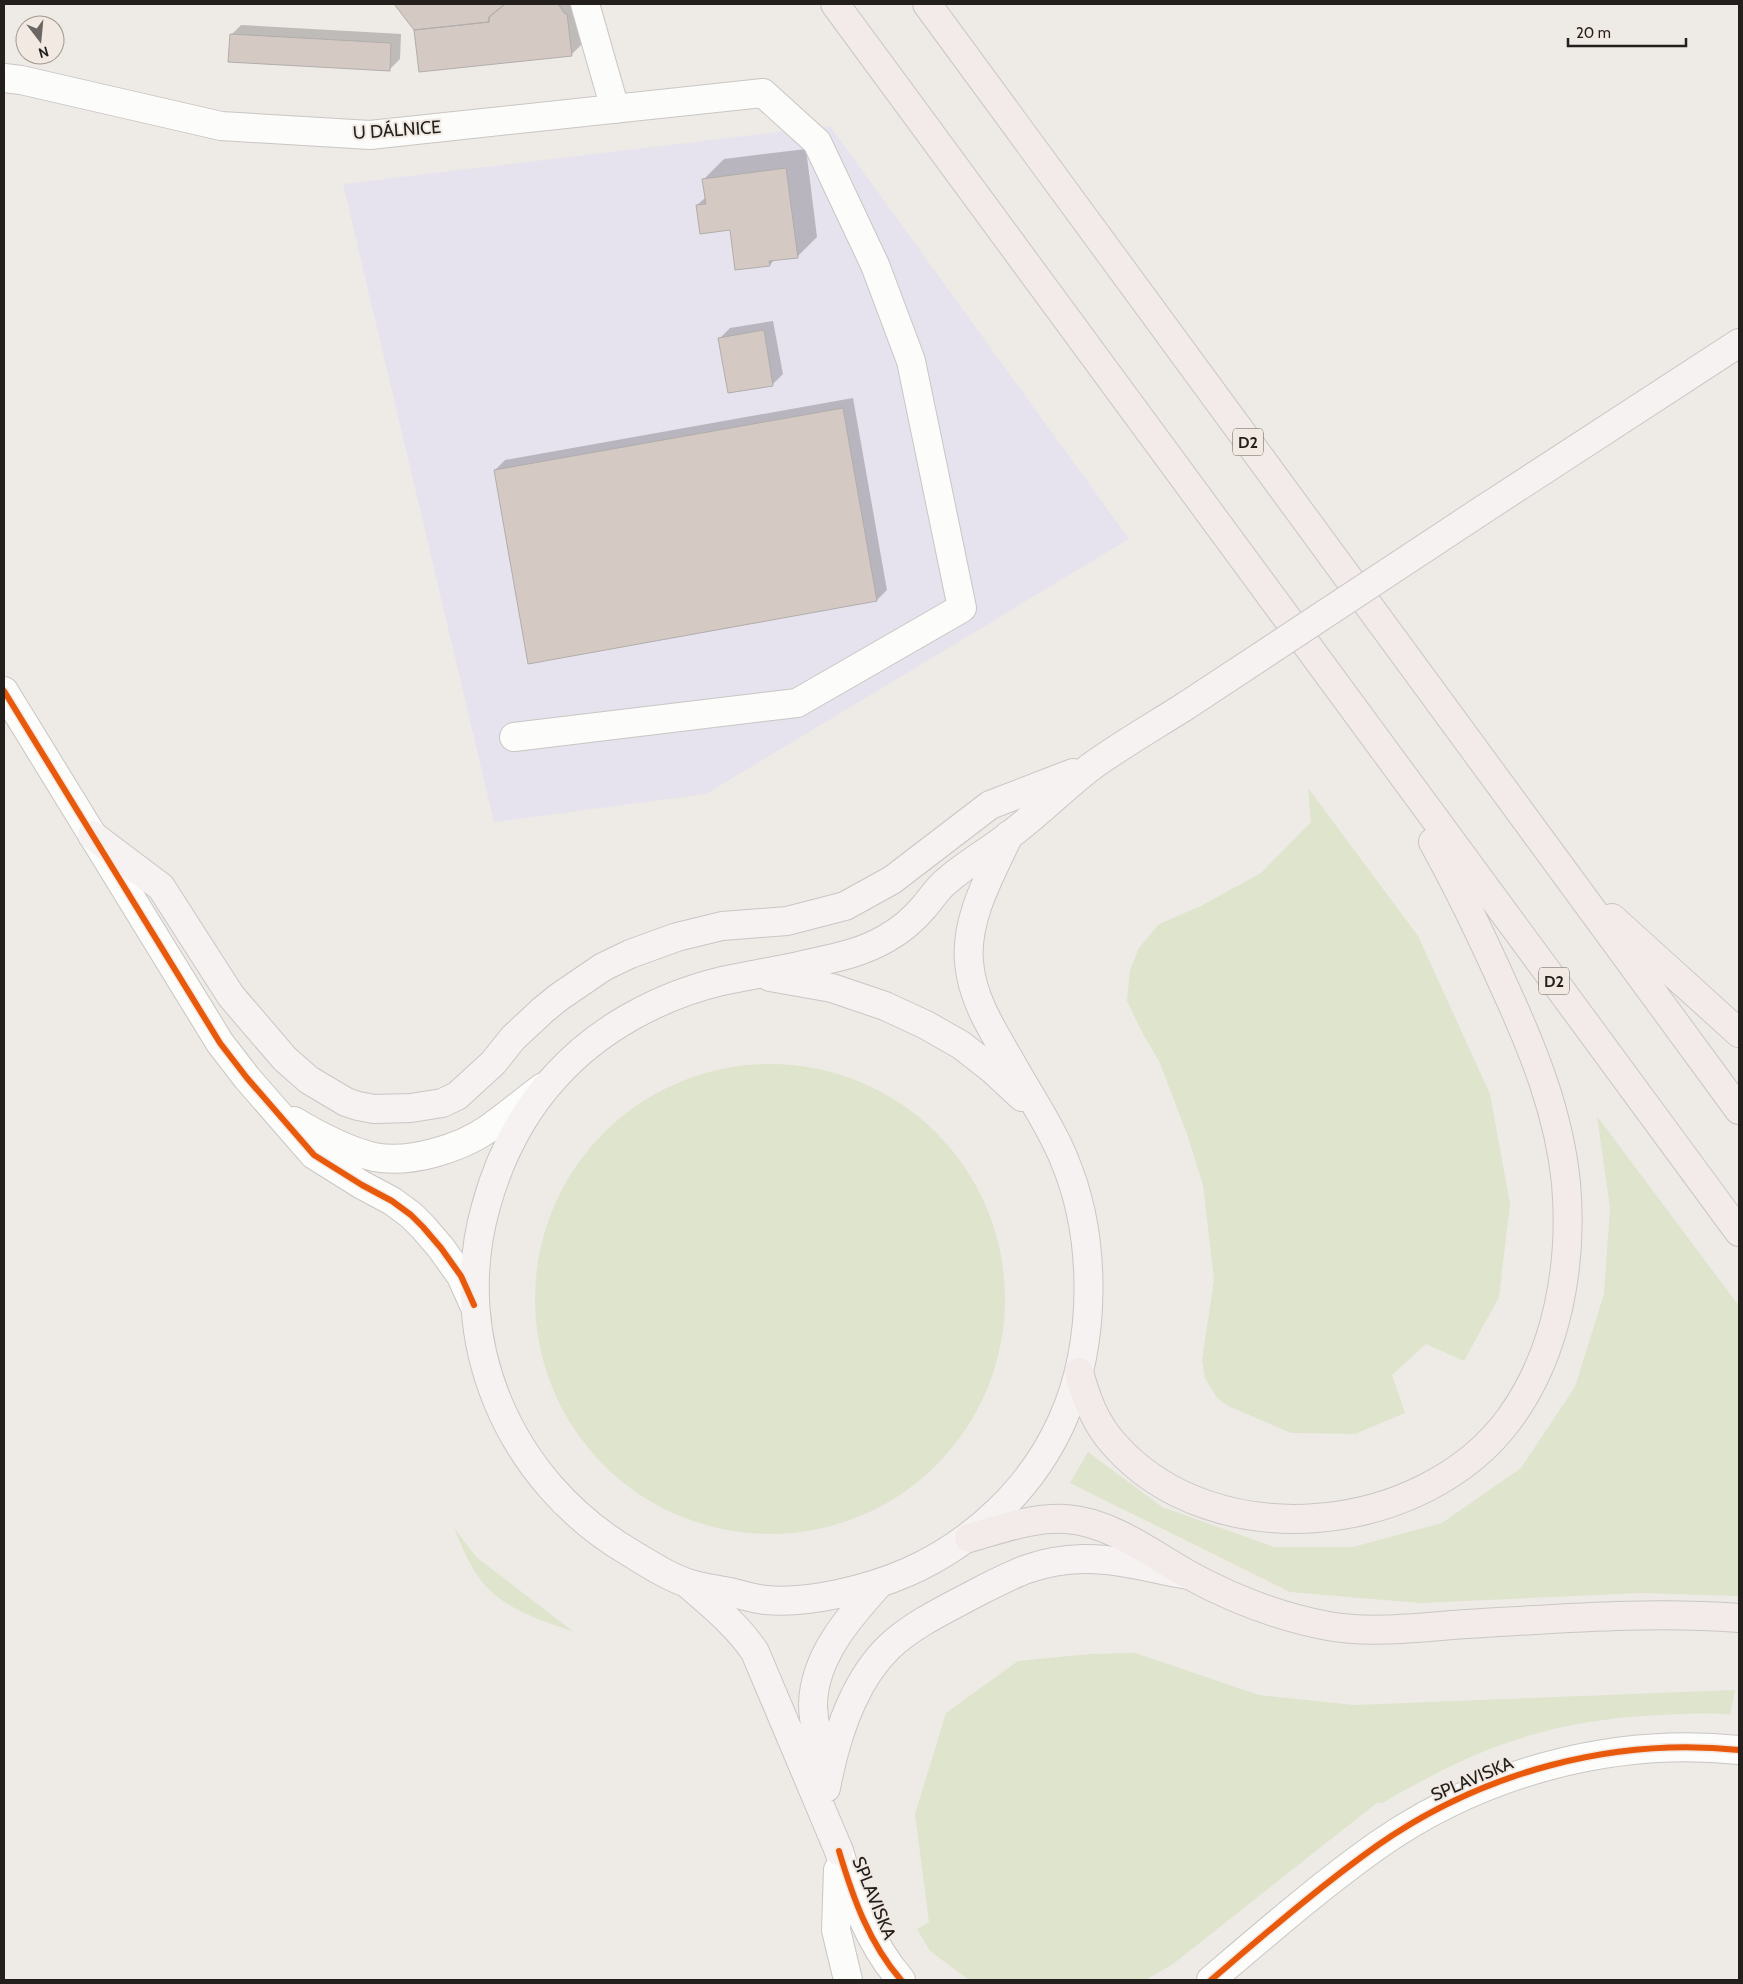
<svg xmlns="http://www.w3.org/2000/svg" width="1743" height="1984" viewBox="0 0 1743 1984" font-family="Cabin,sans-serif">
<rect width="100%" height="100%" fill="#eeeae6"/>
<path fill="#e6e3ee" d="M830 126 1129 539 706 794 494 822 343 184Z"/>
<path fill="#dfe4cd" d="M1308 788 1418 936 1490 1094 1510 1204 1499 1297 1464 1361 1426 1344 1392 1375 1405 1413 1355 1434 1291 1433 1228 1406 1217 1398 1205 1378 1202 1360 1214 1280 1203 1185 1187 1134 1159 1061 1143 1034 1127 1001 1130 970 1139 948 1159 924 1201 906 1261 873 1311 822Z
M535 1299a235 235 0 1 1 470 0a235 235 0 1 1-470 0Z
M1597 1116 1739 1306V1596L1640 1593 1420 1603 1290 1592 1070 1483 1088 1452 1162 1507 1274 1547H1353L1442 1523 1521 1468 1575 1387 1604 1294 1610 1208Z
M454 1528 476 1557 574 1632C543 1621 505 1610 483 1583 470 1567 462 1547 454 1528Z
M1135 1653 1259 1695 1354 1705 1735 1690 1730 1715C1706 1712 1682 1714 1658 1715 1597 1718 1536 1729 1480 1753 1446 1767 1414 1785 1382 1803L1378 1802 1173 1964 1145 1980H969L930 1951 917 1929 929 1922 915 1814 946 1713 1018 1661 1090 1654Z"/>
<path fill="#0003" d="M396 4H583L587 39 572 54 416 29Z
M241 25 401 34 400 59 390 69 231 35Z
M806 149 817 237 797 257 775 259 770 265 732 229 697 205 706 197 704 179 724 159Z
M773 321 783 374 773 384 720 338 730 328Z
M853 398 887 590 877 600 495 470 505 460Z"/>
<path fill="#d5c9c3" stroke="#b1adab" d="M394 4H505L489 17V22L414 30Z
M505 4H558L565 14 567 13 572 56 419 72 414 30 489 22V17Z
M230 34 391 43 390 71 228 62Z
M786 168 798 258 769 261 770 266 735 270 730 230 700 234 696 205 706 204 702 179Z
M764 330 773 386 728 393 718 338Z
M843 408 877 601 528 664 494 470Z"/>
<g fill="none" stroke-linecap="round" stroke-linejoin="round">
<g stroke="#c9c6c3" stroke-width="30">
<path id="minor" d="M585 4 615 109
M4 78 21 80 221 126 370 135 763 93 817 142 875 265 911 361 962 608 797 703 514 737
M4 691 220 1043 247 1078 314 1155 362 1185 392 1201 411 1215 423 1227 441 1248 461 1276 474 1305
M294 1121C319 1136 345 1150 374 1157 409 1164 459 1149 488 1129 507 1116 524 1101 543 1087
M839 1851C853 1898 869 1943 901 1980
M838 1870 836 1930 848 1980
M1211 1980C1265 1934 1320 1886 1378 1845 1483 1772 1613 1737 1739 1750"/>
</g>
<g stroke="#c8c7c5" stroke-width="30">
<path id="major" d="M1484 509 1739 343
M92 835 161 887 231 996 285 1059 309 1080 346 1102 358 1106 374 1109 411 1108 442 1103 457 1096 493 1063 513 1038 543 1010 559 997 603 967 630 954 677 937 722 926 787 921 845 906 892 880 990 805 1073 773
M1009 835C991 874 965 918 969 962 972 1003 998 1038 1017 1073 1033 1101 1052 1129 1064 1159 1097 1237 1097 1343 1062 1421 1032 1488 975 1542 908 1572 869 1589 809 1604 766 1600 754 1599 741 1595 730 1592 718 1590 705 1588 694 1585 671 1579 649 1564 629 1552 509 1481 448 1341 486 1206 499 1159 522 1113 555 1077 598 1029 659 996 722 981 746 976 770 972 794 967 827 959 856 956 887 938 901 930 913 920 924 907 932 898 938 887 948 880 966 864 988 852 1007 837 1037 815 1063 788 1092 766 1121 745 1154 726 1184 707
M770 977 832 988 885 1006 926 1025 961 1045 993 1070 1022 1097
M689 1585C713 1606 737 1625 755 1652L839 1851
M824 1773C821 1752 813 1725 813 1704 814 1657 849 1617 879 1584
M826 1788C835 1740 853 1682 889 1647 912 1625 944 1610 972 1595 1011 1575 1037 1560 1083 1559 1117 1558 1154 1569 1188 1575"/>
</g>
<g stroke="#c8c7c5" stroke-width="30">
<path id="highway" d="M835 4 1739 1232
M927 4 1739 1110
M1612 918 1739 1033
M1079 1372C1086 1398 1095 1423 1114 1444 1213 1557 1423 1537 1510 1418 1558 1352 1573 1263 1566 1183 1559 1113 1533 1049 1504 986 1482 937 1459 889 1433 842
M969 1538C1001 1529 1033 1517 1066 1519 1111 1522 1152 1554 1189 1575 1231 1598 1280 1617 1328 1626 1372 1634 1423 1627 1467 1624 1558 1619 1648 1611 1739 1618"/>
</g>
<use href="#minor" stroke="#fcfcfb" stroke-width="28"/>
<use href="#major" stroke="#f6f2f1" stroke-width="28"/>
<use href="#highway" stroke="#f3ebea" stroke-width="28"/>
<g stroke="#c8c7c5" stroke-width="30" stroke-linecap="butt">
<path id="major-bridge" d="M1184 707 1484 509"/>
</g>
<use href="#major-bridge" stroke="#f6f2f1" stroke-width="28"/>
<g stroke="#f2e9e2" stroke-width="9">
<path id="cycleway" d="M4 691 220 1043 247 1078 314 1155 362 1185 392 1201 411 1215 423 1227 441 1248 461 1276 474 1305
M839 1851C853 1898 869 1943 901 1980
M1211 1980C1265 1934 1320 1886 1378 1845 1483 1772 1613 1737 1739 1750"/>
</g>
<use href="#cycleway" stroke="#e8590c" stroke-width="6"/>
</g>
<g text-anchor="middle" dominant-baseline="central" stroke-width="4" stroke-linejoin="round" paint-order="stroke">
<g fill="#f2e9e2" stroke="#605c58" stroke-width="1">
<rect x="1233" y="428.5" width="30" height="27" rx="4"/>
<rect x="1539" y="967.5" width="30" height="27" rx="4"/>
</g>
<g font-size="16" font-weight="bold" fill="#221f1d">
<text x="1248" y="442">D2</text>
<text x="1554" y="981">D2</text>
</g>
<g font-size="18" fill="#221f1d" stroke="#f2e9e2">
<text transform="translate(397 130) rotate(-4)">U DÁLNICE</text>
<text transform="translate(1472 1779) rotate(-23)">SPLAVISKA</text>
<text transform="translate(874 1898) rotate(68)">SPLAVISKA</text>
</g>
</g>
<rect width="1743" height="1984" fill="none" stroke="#221f1d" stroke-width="10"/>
<g transform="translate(40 40) rotate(164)"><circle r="24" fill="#f2e9e2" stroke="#9f9893"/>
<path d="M0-4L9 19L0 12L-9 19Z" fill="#696663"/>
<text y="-8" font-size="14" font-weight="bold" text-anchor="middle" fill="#221f1d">N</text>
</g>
<path d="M1568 38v8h118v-8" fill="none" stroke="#221f1d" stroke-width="2.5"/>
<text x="1576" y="38" font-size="15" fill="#221f1d" stroke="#f2e9e2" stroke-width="4" paint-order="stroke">20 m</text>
</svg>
